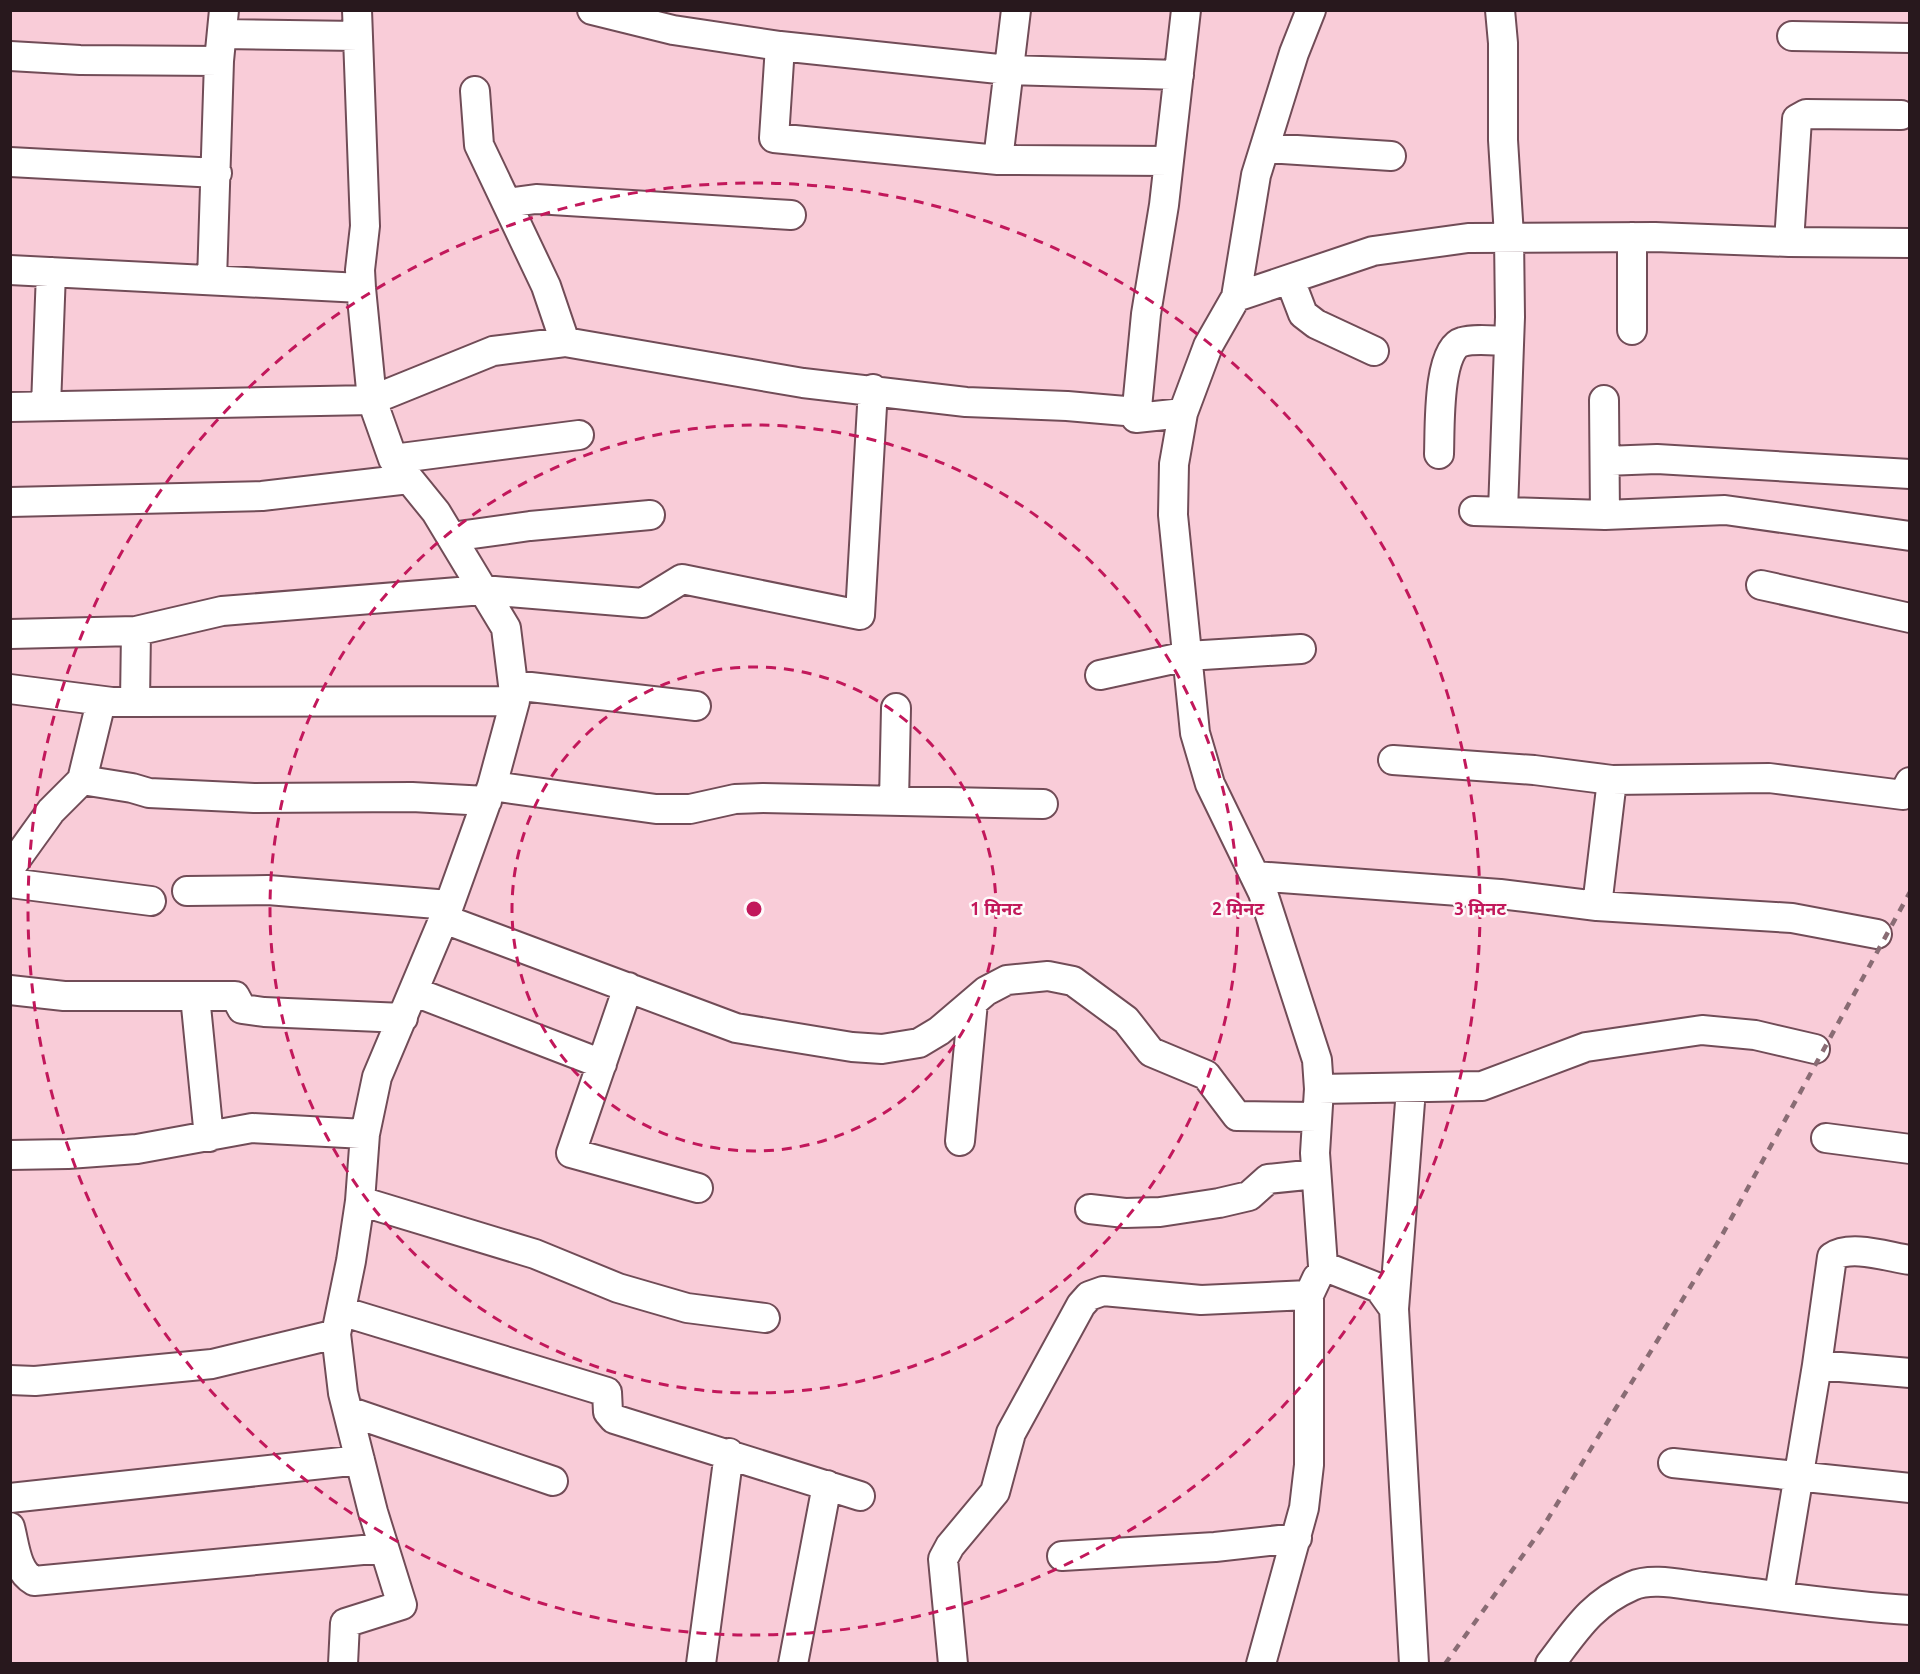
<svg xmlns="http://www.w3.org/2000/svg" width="1920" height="1674" viewBox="0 0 1920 1674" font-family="Ubuntu,'Noto Sans Devanagari',sans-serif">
<rect width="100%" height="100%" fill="#f9ccd8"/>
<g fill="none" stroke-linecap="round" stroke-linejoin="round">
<g stroke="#714c57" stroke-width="32">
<path id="minor" d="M592 10 673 30 780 46 1008 70 1179 75
M1311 10 1294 53 1256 175 1236 297 1208 346 1183 413 1174 464 1173 515 1195 733 1210 784 1263 893 1317 1060 1319 1089 1315 1153 1323 1266 1379 1288 1394 1309 1414 1664
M1500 10 1503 43V140L1509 236 1510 317 1503 511
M222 34 358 36
M1792 36 1910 38
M780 46 774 138 998 160 1169 161
M10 56 80 60 219 61
M475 91 479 145 546 286 565 342
M1265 148 1391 156
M998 160 1016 10
M10 162 217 173
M507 203 536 199 791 215
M1632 237V330
M1789 242 1797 119 1806 114 1901 115
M10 270 361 288
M212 280 219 61 224 10
M1290 280 1303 314 1316 324 1374 351
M1236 297 1373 251 1468 238 1655 237 1789 242 1910 243
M1604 400 1605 515
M46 406 51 272
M10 407 372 400 493 351 565 342 803 383 966 402 1067 406 1137 412
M1183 413 1136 418 1146 314 1164 205 1186 10
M1439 454C1440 432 1437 349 1462 342 1475 338 1495 341 1509 341
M393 459 579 435
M1605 461 1657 459 1910 474
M10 502 262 496 409 479
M1474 511 1605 515 1725 510 1910 536
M451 537 530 526 650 515
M1761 585 1910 618
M10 634 136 631 222 611 483 590 643 603 682 579 860 615 873 389
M1100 675 1187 656 1301 649
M513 685 696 706
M10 689 112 702
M135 702 515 701
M1393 760 1534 770 1612 780 1769 778 1903 795 1910 782
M82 780 132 788 149 793 254 798 412 797 487 801
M492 786 656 809H690L735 799 763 798 1043 804
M894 801 896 708
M10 868 51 811 82 780 101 702H135L136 631
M1255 876 1500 894 1597 906 1792 918 1877 934
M10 883 151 901
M187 891 268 890 449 905
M1597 906 1612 780
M444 919 736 1028 852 1047 882 1049 919 1043 939 1031 986 991 1007 980 1048 976 1073 981 1126 1020 1151 1052 1206 1075 1237 1116 1317 1117
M628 987 571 1153 698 1188
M10 990 64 996H235L242 1009 264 1012 403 1018
M415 992 602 1064
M195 996 209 1137
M1319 1089 1482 1086 1586 1047 1702 1030 1755 1035 1815 1049
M1826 1138 1910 1149
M960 1141 973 1002
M10 1155 68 1154 137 1149 252 1128 365 1134
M360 1201 535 1254 618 1288 687 1308 765 1318
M1090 1209 1125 1213 1160 1212 1219 1203 1249 1196 1268 1179 1316 1174
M1394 1309 1411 1089
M341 1311 607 1392 608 1412 614 1419 860 1496
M1817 1365 1832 1257C1851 1244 1888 1257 1910 1260
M10 1380 35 1381 212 1364 336 1334
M348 1411 553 1481
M1673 1463 1910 1488
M10 1498 360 1460
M10 1527C15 1546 16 1571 34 1581L384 1548
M1062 1556 1215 1547 1297 1538
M1779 1595 1817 1365 1910 1373
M343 1664 345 1623 402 1605 373 1512 343 1393 336 1334 351 1261 360 1201 365 1134 377 1077 447 911 492 786 515 701 506 628 436 512 393 459 372 400 361 288 360 270 365 226 357 10
M701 1664 729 1453
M793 1664 827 1485
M953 1664 943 1559 950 1546 995 1492 1011 1433 1081 1305 1089 1296 1103 1291 1201 1300 1309 1295
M1261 1664 1304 1508 1309 1465V1295L1317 1278
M1550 1664C1576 1630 1591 1604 1632 1586 1652 1577 1683 1585 1704 1587 1773 1595 1841 1606 1910 1610"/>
</g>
<use href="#minor" stroke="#fff" stroke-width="28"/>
<path stroke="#896c74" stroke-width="4.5" stroke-dasharray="8 8" stroke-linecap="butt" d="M1445 1664 1541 1530 1721 1237 1910 892"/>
</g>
<g fill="none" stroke="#c2185b" stroke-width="3" stroke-dasharray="10 8">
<circle cx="754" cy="909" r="242"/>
<circle cx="754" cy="909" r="484"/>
<circle cx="754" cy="909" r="726"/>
</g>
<circle cx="754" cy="909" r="9" fill="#c2185b" stroke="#fef9fa" stroke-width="3"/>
<g font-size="18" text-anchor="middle" font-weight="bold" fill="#c2185b" stroke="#fef9fa" stroke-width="5" stroke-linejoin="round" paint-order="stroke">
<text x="996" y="915">1 मिनट</text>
<text x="1238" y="915">2 मिनट</text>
<text x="1480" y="915">3 मिनट</text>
</g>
<rect width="1920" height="1674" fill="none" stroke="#28181d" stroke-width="24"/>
</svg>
